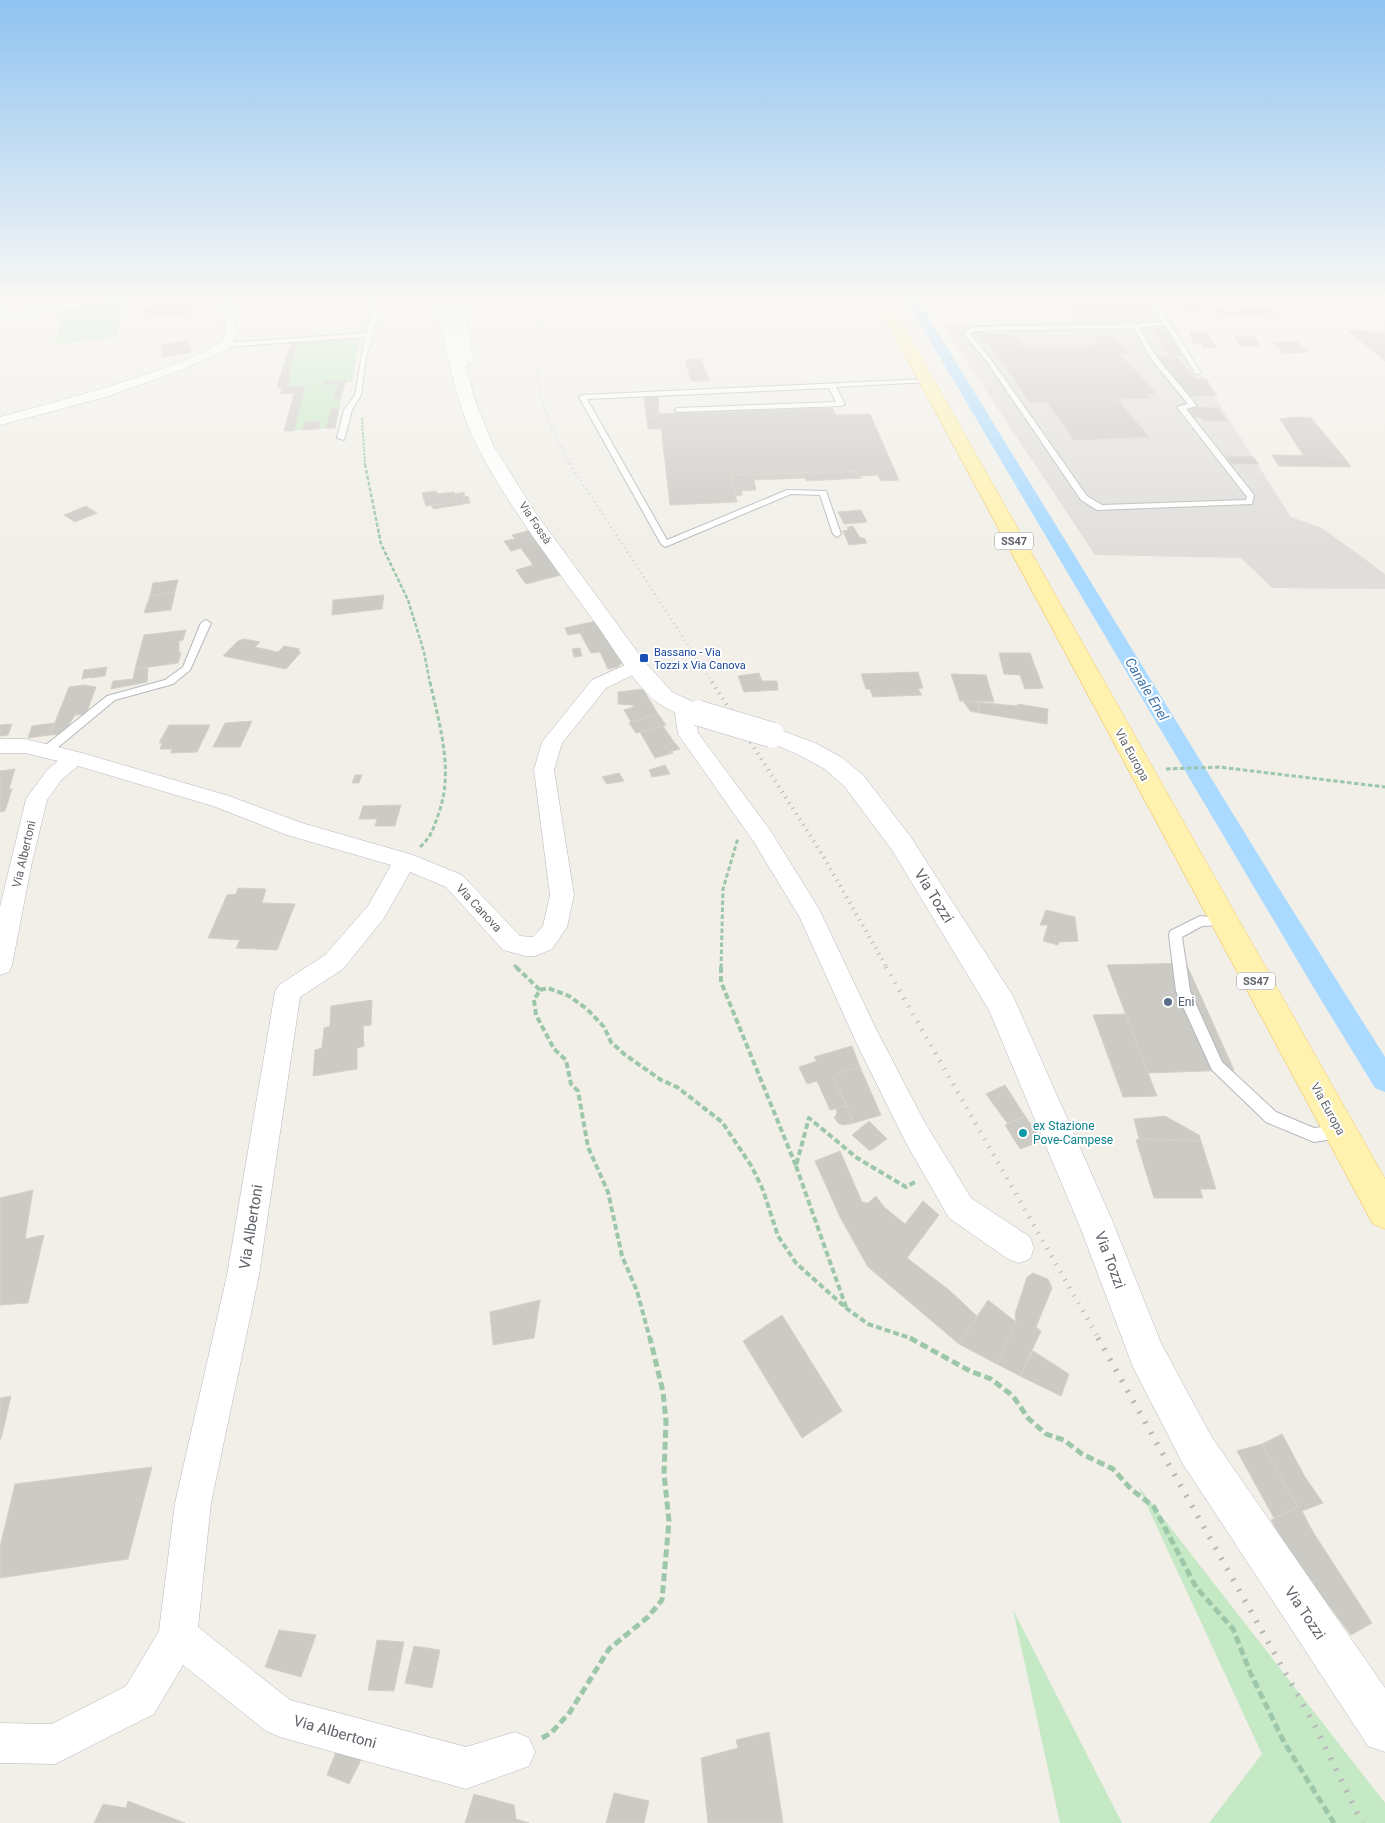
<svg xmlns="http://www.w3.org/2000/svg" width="1385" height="1823" viewBox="0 0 1385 1823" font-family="Roboto,sans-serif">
<rect width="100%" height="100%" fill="#f1efe8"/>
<path fill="#e0deda" d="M1068 302 1164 306 1195 366 1291 517 1322 528 1385 574V589L1272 588 1241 558 1095 555 943 326 1078 321Z"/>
<path fill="#c5e8c5" d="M123 302 117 338 55 344 63 308Z
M359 339 352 382 345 383 335 428 284 431 294 393 280 394 282 388 277 387 291 343Z
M1138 1486 1385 1803V1823H1209L1262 1754Z
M1013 1610 1122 1823H1060Z"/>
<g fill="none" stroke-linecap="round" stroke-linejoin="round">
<path fill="#aadaff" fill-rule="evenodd" d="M904 297H916L1273 879 1385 1057V1092L1375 1088 1315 990Z"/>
</g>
<path fill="#cccac5" stroke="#d6d1c6" d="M24 297H45L44 301 22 304Z
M273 297H308L306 302 270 304Z
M1160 297H1178L1183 303H1195L1200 311 1171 306 1169 303H1163Z
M189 302V314L146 318 143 307Z
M480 302 479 307 464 308 467 303Z
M1213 308H1223L1225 311H1229L1246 310 1243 308H1271L1276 314H1264L1265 316 1219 315Z
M1154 330H1169L1182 356H1169Z
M1347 330 1385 332V361Z
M1189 331 1206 332 1216 348H1204L1200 343H1193Z
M976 334 1015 335 1023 348 1095 345 1100 344 1094 335 1114 337 1130 353H1119L1156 393 1147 394 1151 398 1117 399 1149 437 1074 440 1047 402 1030 403 988 342 982 343Z
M1234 337H1255L1260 346H1240Z
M189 341 192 352 163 357 161 345Z
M1273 342H1298L1308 352 1283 353Z
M291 343H298L293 361H285Z
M1175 356 1196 379H1206L1217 396H1189L1152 357Z
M701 359 710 381H691L685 360Z
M284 364H292L288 384 290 387 305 386 294 431H284L294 393 280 394 282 388 277 387Z
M346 380 340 399H334L337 384 323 385 324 382Z
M658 396 659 413 646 414 644 397Z
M1184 407 1218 408 1227 421H1203L1200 417H1190Z
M339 408 335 428H326L331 409Z
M832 408 836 415 870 414 899 480 881 481 878 475 858 476 857 471 731 475 737 502 670 505 660 418 647 419 646 414Z
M1295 417 1311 418 1343 456 1303 455 1280 419Z
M660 418 661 429H648L647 419Z
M320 421 319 429 302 430 305 422Z
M1272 455 1343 456 1351 467 1279 466Z
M1226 456 1253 457 1259 464H1231Z
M857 471 858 476 862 478 806 481 805 478 754 480 756 490 742 491V495L736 496 731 475Z
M436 491 438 494 454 492 457 502 426 506 422 493Z
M464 492 465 497 468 496 470 503 434 509 431 506 457 502 455 494Z
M86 506 97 513 75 522 64 515Z
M861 510 867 522 844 524 838 512Z
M853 526 860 538H864L867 543 849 545 843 531 848 530 847 527Z
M531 530 561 575 526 584 516 570 533 565 521 548 511 551 504 541 515 539 512 535Z
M178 580 175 592 150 596 153 583Z
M175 592 171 610 144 613 150 596Z
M384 595 382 609 332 615 333 600Z
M596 621 622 663 617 667 608 669 600 652 591 653 580 633 568 635 565 628Z
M186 630 183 640 179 641V653H181L178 663 135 669 144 635Z
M244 639 260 642 255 647 278 652 284 646 300 649 298 651 301 652 286 669 223 656 238 641Z
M580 648 582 656 574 657 572 649Z
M999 653H1030L1043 688 1025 689 1020 675 1004 674Z
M107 667 105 676 90 678 92 669Z
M148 668 147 682 111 689 113 681 133 679 135 669Z
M92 669 90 677 82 679 84 670Z
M918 672 923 688 918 689 922 695 873 697 870 689H866L861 674Z
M759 673 762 681H777L778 690 744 692 738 676Z
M951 674 986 675 994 702 960 701Z
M84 685 96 687 86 714 75 715 63 734 50 735 69 687Z
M643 689 658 714 631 722 624 710 634 707 632 705 618 704V692Z
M963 701 974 702 979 707V713L970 711Z
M974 702 1017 706 1018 704 1048 709 1047 724 979 713V707Z
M658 714 666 725 636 733 629 723Z
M252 721 240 747H213L225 723Z
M54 723 50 735 28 738 32 726Z
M12 724 8 735 0 736V725Z
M169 725H210L197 752 171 753 172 749H160L162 743H159Z
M663 726 674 742 664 746 669 752 673 753 655 758 640 732Z
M674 742 680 749 669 752 664 746Z
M665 765 670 774 652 777 649 770Z
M15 769 9 789H12L5 811 0 812V771Z
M619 773 624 781 607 784 602 777Z
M355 775H362L359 783H352Z
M401 805 395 826H375L377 819H359L363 806Z
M238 888 266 889 262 903 295 904 277 950 236 948 240 940 208 938 227 895 236 894Z
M1046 910 1075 917 1078 941 1059 942 1058 945 1043 941 1048 925H1040Z
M1186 963 1234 1070 1148 1073 1107 965Z
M372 1000 371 1025 363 1026 364 1046 357 1048V1069L313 1076 315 1050 322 1048 324 1028 330 1026 331 1006Z
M1126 1014 1148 1073 1157 1096 1123 1097 1093 1015Z
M852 1046 860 1067 833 1075 846 1106 830 1110 817 1081 807 1084 799 1067 817 1061 814 1057Z
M860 1067 881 1115 854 1123 833 1075Z
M1005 1085 1025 1116 1007 1123 986 1094Z
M846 1106 854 1123 843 1125 838 1123 834 1117 837 1114 836 1108Z
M1025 1116 1042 1141 1020 1149 1005 1125Z
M1165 1116 1199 1135 1201 1141 1139 1139 1134 1119Z
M869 1121 887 1139 870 1151 852 1135Z
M1139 1139 1201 1141 1216 1189H1200L1203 1198H1154L1136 1140Z
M840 1151 862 1202 868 1203 876 1196 884 1207 905 1224 923 1201 939 1215 907 1258 949 1290 978 1317 959 1344 868 1267 840 1217 815 1161Z
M33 1190 25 1239 44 1235 28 1303 0 1305V1198Z
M1033 1273 1048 1279 1052 1288 1036 1327 1041 1331 1020 1376 997 1364 1016 1322 1015 1314 1027 1277Z
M540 1300 534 1338 493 1345 490 1312Z
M988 1300 1016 1322 997 1364 959 1344Z
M782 1315 842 1411 802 1438 743 1341Z
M1033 1351 1069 1374 1061 1396 1020 1376Z
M11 1396 1 1439H0V1398Z
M1282 1434 1305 1477 1323 1503 1302 1511 1313 1532 1372 1623 1351 1635 1330 1607 1328 1609 1287 1548 1271 1520 1298 1507 1262 1444Z
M1262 1444 1298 1507 1274 1518 1237 1451Z
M152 1467 128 1559 0 1578V1547L15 1484Z
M279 1630 316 1635 301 1677 265 1667Z
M377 1640 404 1642 394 1691 368 1690Z
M414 1646 440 1650 432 1688 405 1683Z
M769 1732 783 1823H708L701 1758 738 1748 736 1740Z
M341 1739 367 1748 349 1784 327 1775Z
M614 1793 649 1801 644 1823H606Z
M474 1794 514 1805 516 1819 529 1823H465Z
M128 1801 185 1823H94L103 1804 126 1808Z"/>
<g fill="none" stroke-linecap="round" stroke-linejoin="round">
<g stroke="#b5b8bc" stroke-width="2">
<path id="service" d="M371 297H377L380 307 366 359 361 395 352 410 344 440 337 438 344 410 355 395 365 337 225 347 222 345 225 343 366 333 374 307Z
M1147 297H1153L1201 373 1196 374 1165 325 1140 327C1153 358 1177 380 1197 406L1186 409 1254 495 1252 504 1097 510 1081 500 988 363 964 334 966 330 976 327 1136 324 1162 322ZM1134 328 1152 360 1188 404 1177 407 1247 497 1246 500 1102 505 1087 496 992 361 970 334 976 331Z
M926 379 929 381 928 382 836 387 845 404 841 406 678 412 674 410 678 408 836 402 829 388 587 399 667 540 787 490 826 491 841 534 837 537 833 534 820 495 791 494 665 547 661 544 579 397 582 395Z
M206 620 211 623 190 670 173 684 115 700 50 754H42L41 751 42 748 107 696 165 680 183 667 201 623Z
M1200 916 1228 919 1230 922 1228 925 1202 926 1182 937 1190 991 1222 1062 1276 1112 1314 1128 1340 1125 1345 1127 1347 1132 1345 1137 1314 1142 1266 1122 1212 1070 1176 991 1169 935 1170 931Z"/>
</g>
<g stroke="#b5b8bc" stroke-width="1">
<path id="minor" d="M103 297H138L132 300 0 316V310Z
M219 297H231L237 335 229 348 187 368 106 397 0 425V417C30 409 220 360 225 335 227 327 221 306 219 297Z
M450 297H462L474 361 458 369 452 365 461 359Z
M636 660 643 662 645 666 643 670 606 688 562 743 554 770 574 895 567 927 552 949 535 956H525L503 950 446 887 410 872 384 918 343 969 300 997 259 1275 211 1503 198 1627 290 1700 466 1747 515 1732 529 1738 535 1752 529 1766 466 1789 280 1737 266 1731 183 1665 154 1714 55 1764 0 1763V1723L52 1724 126 1686 159 1631 175 1503 227 1275 275 992 279 985 325 955 368 906 391 865 287 835 213 806 78 766 62 779 47 800 32 862 12 965 9 972 0 975V907L26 799 48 769 58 761 25 753H0V739H25L82 753 229 796 302 823 413 855 462 875 520 936 533 937 543 926 550 895 534 770 542 742 592 680Z
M684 700 691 702 694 706 698 733 770 830 819 909 876 1029 925 1123 971 1198 1030 1237 1034 1248 1030 1259 1019 1263 1008 1259 949 1218 905 1141 856 1042 800 918 754 842 678 734 674 706 677 702Z"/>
</g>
<g stroke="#b6babf" stroke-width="1">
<path id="secondary" d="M430 297H444L449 303 475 401 493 445 535 512 644 661 672 692 706 708 709 713 706 718C691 722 670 711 657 702 639 690 612 647 599 628 557 569 510 510 477 446 455 402 447 351 436 304Z
M772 727 815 743 841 757 863 775 910 836 1013 996 1112 1220 1161 1343 1211 1436 1385 1688V1752L1368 1746 1183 1464 1133 1367 1082 1232 989 1010 892 850 845 787 825 769 799 755 764 740 760 735 764 730Z"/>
</g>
<g stroke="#f2c960" stroke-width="1">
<path id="primary" d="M874 297H887L1385 1179V1229L1373 1224Z"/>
</g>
<path stroke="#9cc7a9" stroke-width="2" stroke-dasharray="2.5 1" stroke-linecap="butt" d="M362 418 365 465"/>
<path stroke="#9cc7a9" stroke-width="2.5" stroke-dasharray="4 2" stroke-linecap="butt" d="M365 464 381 544 408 600 424 652 430 683"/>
<path stroke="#9cc7a9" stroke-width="3" stroke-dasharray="4.5 2.5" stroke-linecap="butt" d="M1166 769 1219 767 1385 787
M420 847C430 838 433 830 437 818 455 773 440 728 430 682
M514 965 517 968
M721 968 723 889 738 838"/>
<path stroke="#9cc7a9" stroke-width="4" stroke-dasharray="6 3" stroke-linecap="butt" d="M516 967 540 990 534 1000 536 1015 554 1049 566 1060 571 1084 578 1091 588 1147 608 1192 622 1256 637 1291 650 1339
M721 967V982L796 1166 809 1118 857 1158 906 1187 915 1182
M540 990 548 988 569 996 587 1009 604 1027 611 1042 624 1054 661 1080 677 1087 722 1122 752 1167 763 1190 778 1236 796 1263 846 1308 868 1324 913 1339
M796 1166 846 1307"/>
<path stroke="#9cc7a9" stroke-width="5" stroke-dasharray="8 4" stroke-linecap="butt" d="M910 1338 970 1371 991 1379 1013 1396 1028 1418 1046 1434 1064 1440 1082 1454 1113 1469 1131 1489 1154 1507 1196 1587 1233 1629 1250 1672 1284 1742 1334 1823
M542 1738 551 1733 570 1712 609 1649 648 1617 662 1600 669 1521 664 1474 666 1421 663 1392 650 1338"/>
<use href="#service" fill="#fff" fill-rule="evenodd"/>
<use href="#minor" fill="#fff" fill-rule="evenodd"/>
<use href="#secondary" fill="#fff" fill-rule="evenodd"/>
<use href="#primary" fill="#fff2af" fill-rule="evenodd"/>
<path stroke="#b6b7b8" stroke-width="2" stroke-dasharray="0.5 3" stroke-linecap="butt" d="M552 297C548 307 542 318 539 329 528 378 548 423 570 465"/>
<path stroke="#b6b7b8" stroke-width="2.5" stroke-dasharray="0.5 4.5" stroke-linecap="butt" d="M570 464 713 683"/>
<path stroke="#b6b7b8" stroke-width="4" stroke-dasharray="1 5.5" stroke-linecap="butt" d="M712 682 822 854 887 968"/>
<path stroke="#b6b7b8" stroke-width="4.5" stroke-dasharray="1 8" stroke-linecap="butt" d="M886 967 1099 1339"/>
<path stroke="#b6b7b8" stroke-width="5.5" stroke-dasharray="2 10" stroke-linecap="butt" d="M1098 1338 1314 1724 1362 1823"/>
<g stroke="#b6babf" stroke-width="26" stroke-linecap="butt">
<path id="secondary-bridge" d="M698 713 772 735"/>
</g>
<use href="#secondary-bridge" stroke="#fff" stroke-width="25"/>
</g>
<linearGradient id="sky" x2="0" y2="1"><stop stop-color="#8fc3f1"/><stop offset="0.54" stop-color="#f9f8f5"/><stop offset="1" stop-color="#f9f8f5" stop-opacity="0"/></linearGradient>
<rect width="1385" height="552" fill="url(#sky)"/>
<rect fill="#1a4fb4" stroke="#fff" stroke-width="2" x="639" y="653" width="10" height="10" rx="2.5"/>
<circle fill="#5c6f8a" stroke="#fff" stroke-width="2" cx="1168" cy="1002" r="5"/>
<circle fill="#0f9aa8" stroke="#fff" stroke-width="2" cx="1023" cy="1133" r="5"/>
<g text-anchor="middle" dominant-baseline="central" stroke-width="4" stroke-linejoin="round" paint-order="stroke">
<g font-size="11" fill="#5f6368" stroke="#fff">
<text transform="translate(535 523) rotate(56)">Via Fossà</text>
</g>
<g fill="#fff" stroke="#8f9295" stroke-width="1">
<rect x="995" y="532.5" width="38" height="17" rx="4"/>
<rect x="1237" y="972.5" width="38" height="17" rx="4"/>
</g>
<g font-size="11" font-weight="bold" fill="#5f6368">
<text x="1014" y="541">SS47</text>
<text x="1256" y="981">SS47</text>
</g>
<g font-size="11" fill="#164399" stroke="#fff" text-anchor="start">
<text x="654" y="652">Bassano - Via<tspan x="654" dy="13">Tozzi x Via Canova</tspan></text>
</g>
<g font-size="12" fill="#5f6368" stroke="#fff">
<text transform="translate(1132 755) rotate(61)">Via Europa</text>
<text transform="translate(24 854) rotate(-77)">Via Albertoni</text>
<text transform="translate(479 908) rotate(47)">Via Canova</text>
<text transform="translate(1328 1109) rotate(61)">Via Europa</text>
</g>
<g font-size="12" fill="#4e5e75" stroke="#fff" text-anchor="start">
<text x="1178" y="1002">Eni</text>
</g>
<g font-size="12" fill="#0d838f" stroke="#fff" text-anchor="start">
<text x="1033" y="1126">ex Stazione<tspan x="1033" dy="14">Pove-Campese</tspan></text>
</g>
<g font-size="14" font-style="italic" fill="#4174aa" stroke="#fff">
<text transform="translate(1147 689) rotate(59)">Canale Enel</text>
</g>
<g font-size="15" fill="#5f6368" stroke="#fff">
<text transform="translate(934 896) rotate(58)">Via Tozzi</text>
<text transform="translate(251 1227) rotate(-81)">Via Albertoni</text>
<text transform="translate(1110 1260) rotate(69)">Via Tozzi</text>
<text transform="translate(1305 1613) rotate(56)">Via Tozzi</text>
<text transform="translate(335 1732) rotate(16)">Via Albertoni</text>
</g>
</g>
</svg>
